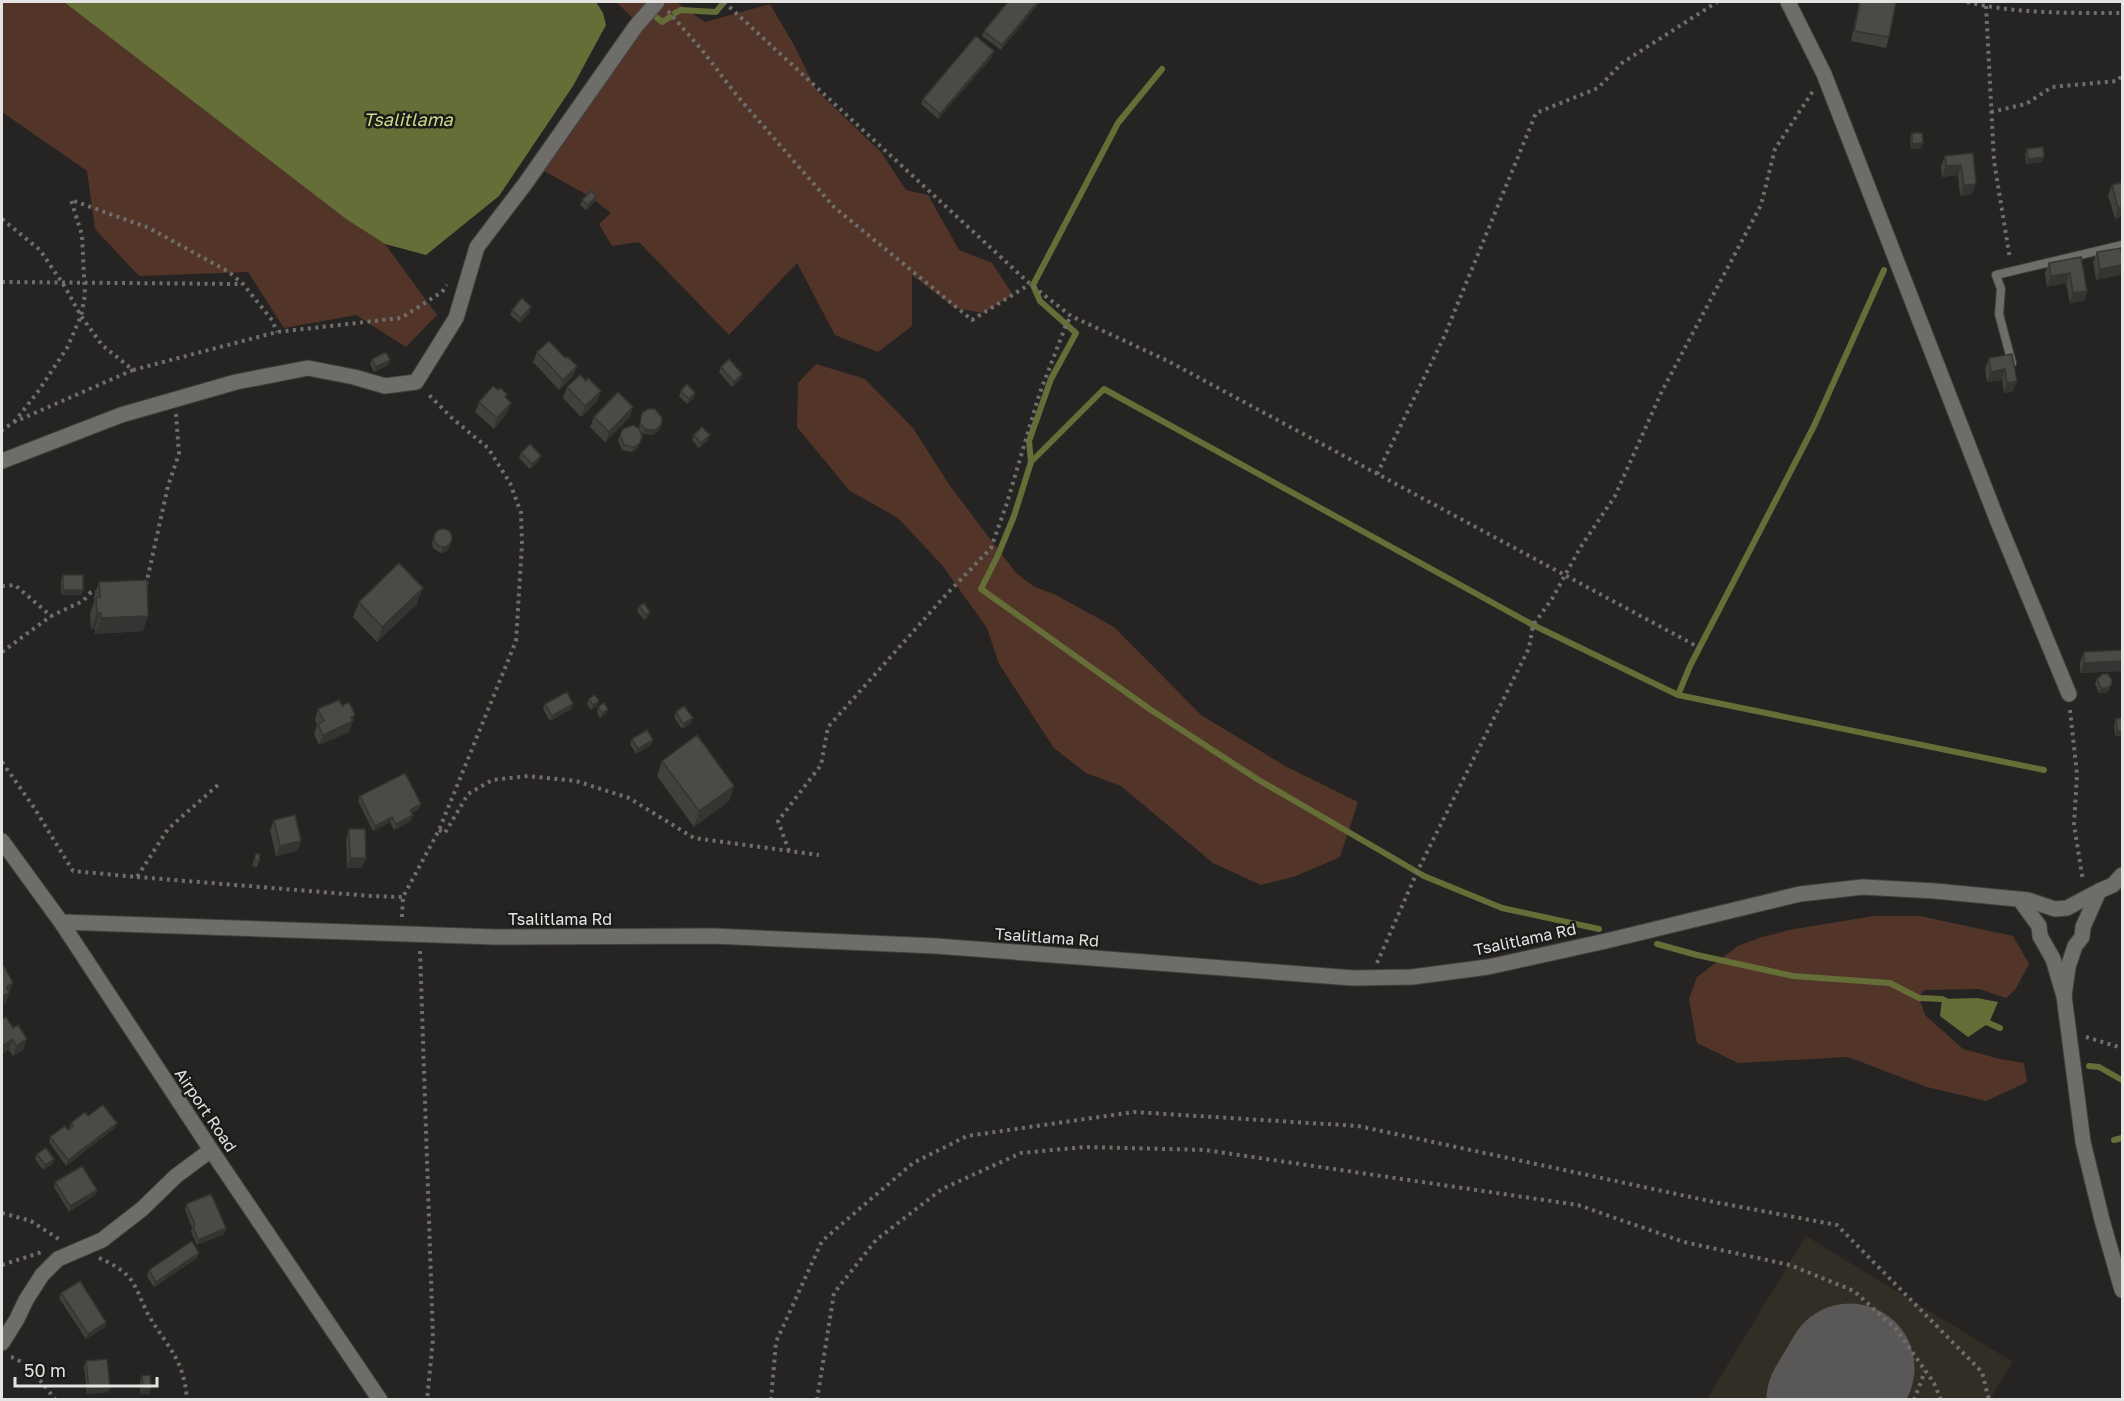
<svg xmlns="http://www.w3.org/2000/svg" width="2124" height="1401" viewBox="0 0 2124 1401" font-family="'Golos Text',sans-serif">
<rect width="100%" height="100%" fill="#262422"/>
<path fill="#322e26" d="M1806 1236 2013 1362 1990 1399H1707Z"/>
<path fill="#523528" d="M2 2H64L346 219 385 244 437 315 406 347 356 315 284 328 248 272 139 276 95 229 87 171 2 112Z
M616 2H676L705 22 770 4 795 47 816 90 881 152 906 190 928 195 959 250 992 263 1013 295 983 313 955 308 912 275V326L878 352 835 335 797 263 729 335 639 242 612 246 599 224 611 213 589 196 544 171 579 122 615 61 640 25Z
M816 364 865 379 913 428 950 486 1016 573 1033 586 1056 595 1114 627 1201 715 1285 766 1358 802 1340 857 1296 876 1261 885 1213 863 1121 786 1086 773 1054 748 999 664 987 628 942 565 898 518 850 491 797 427 798 383Z
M1874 916H1920L2013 936 2029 964 2015 990 2006 998 1979 989 1924 990 1919 998 1925 1015 1963 1049 2000 1059 2024 1063 2027 1082 1986 1101 1927 1087 1848 1057 1738 1063 1697 1043 1689 999 1697 977 1738 946 1759 938 1789 930Z"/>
<path fill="#656e37" d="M64 2H596L603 13 606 25 573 86 499 196 426 255 385 244 346 219Z
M1977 998 1998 1002 1989 1023 1968 1037 1940 1016 1942 999Z"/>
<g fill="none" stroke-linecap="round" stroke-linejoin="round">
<path stroke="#656e37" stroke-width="6" d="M675 13 681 10 716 12 724 2
M656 17 662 22 670 17
M1162 69 1118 123 1033 285 1040 301 1076 333 1051 379 1029 441 1031 462 1014 516 998 555 981 589 1151 710 1257 779 1424 876 1502 908 1599 929
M1031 462 1104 389 1533 625 1678 695 2044 770
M1678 695 1690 666 1814 426 1884 270
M1657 944 1697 955 1793 976 1890 983 1919 998 1942 999 1948 1002
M1984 1021 2000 1028
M2089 1066 2099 1067 2122 1080
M2114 1140 2122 1138"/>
<path stroke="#5a5857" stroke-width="129" d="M1831 1400 1850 1368"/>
<g stroke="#42403f" stroke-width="10">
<path id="lane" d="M2012 363 1999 314 2001 289 1996 275 2122 245"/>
</g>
<g stroke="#42403f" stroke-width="17">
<path id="street" d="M1788 2 1824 74 1998 522 2069 694
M2 461 121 415 236 382 308 368 354 377 385 386 416 382 456 318 477 247 525 184 636 26 657 2
M2 841 61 922 211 1150 380 1400
M2020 900 2039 926 2040 936 2053 959 2064 996
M61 922 495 937 713 936 936 946 1353 978 1412 977 1488 967 1606 941 1800 894 1863 887 1935 891 2028 900 2055 909 2067 908 2099 891
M2 1343 17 1319 26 1300 42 1275 58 1259 102 1240 142 1209 176 1176 211 1150"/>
</g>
<g stroke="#42403f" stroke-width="17">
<path id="secondary" d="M2122 875 2113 885 2099 891 2083 927 2082 937 2075 946 2068 967 2064 996 2083 1142 2102 1220 2122 1290"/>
</g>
<path stroke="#706e6d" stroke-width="4" stroke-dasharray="3 4.5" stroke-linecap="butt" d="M724 2 1030 284 1071 316 1168 361 1700 648
M1967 2C2018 14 2071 13 2122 13
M1986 6 1994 161 2010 259
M668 11 702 50 738 97 834 207 972 320 1030 284
M1991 112 2026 104 2052 87 2117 81 2122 76
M2 219 40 250 65 287 81 316 102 345 133 370 14 422 2 430
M2 282 242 284
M133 370 277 332 401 318 442 292 447 285
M14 422 37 393 67 348 81 316 85 295 82 235 71 200 149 228 229 272 243 284 272 320 277 332
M1377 474 1444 337 1536 113 1598 88 1622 63 1717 2
M146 585 168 486 179 454 176 414
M2 586 15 585 51 616 83 601 91 592H98
M2 652 51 616
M2070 710 2077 774 2074 825 2083 881
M2 762 33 806 73 871 137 877 168 829 219 784
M439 830 445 833 468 794 492 780 528 776 576 781 629 798 694 838 819 855
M789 851 778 821 821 765 828 727 944 597 991 548 1007 503 1039 395 1066 325 1071 316
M137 877 371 896 403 897
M402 917 403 897 439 830 516 641 522 544 521 513 510 483 488 448 453 419 428 394
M420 951 433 1339 427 1400
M1377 963 1417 872 1529 648 1533 625 1552 599 1580 548 1615 496 1662 391 1761 205 1775 149 1813 91
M2086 1037 2122 1048
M2 1213 31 1221 60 1240
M99 1258C109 1262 119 1268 127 1275 137 1285 142 1304 149 1316 168 1348 184 1359 187 1400
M2 1265 42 1252
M11 1357C27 1361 45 1387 56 1400
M771 1400 776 1342 822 1241 913 1163 967 1136 1134 1112 1358 1126 1714 1202 1837 1225 1982 1372 1989 1400
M817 1400 834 1293 876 1240 942 1189 1021 1153 1085 1147 1205 1150 1578 1205 1684 1242 1790 1265 1854 1291 1896 1329 1934 1383 1941 1400
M1914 1400 1925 1371"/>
<use href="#lane" stroke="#6e6d6a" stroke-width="8"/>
<use href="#street" stroke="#6e6d6a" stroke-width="15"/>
<use href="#secondary" stroke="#6e6d6a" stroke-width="15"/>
</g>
<path fill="#40403d" d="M1008 2H1040L1001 50 982 36 984 31Z
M1859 2H1896L1889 37 1886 48 1851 41Z
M992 57 938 119 921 104 923 99Z
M1912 133 1921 148 1911 149 1910 138Z
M2027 149 2042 162 2026 164 2025 154Z
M1973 153 1972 194 1960 196 1958 175 1942 177 1941 166 1945 156Z
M2112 185 2122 216 2115 219 2108 195Z
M582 200 595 201 586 210 580 205Z
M2097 252 2122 258V269L2120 275 2096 280 2093 262Z
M2081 257 2087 291 2084 301 2070 303 2066 283 2047 287 2045 273 2049 263Z
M512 310 530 312 520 323 510 315Z
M537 352 565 358 577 366 573 376 559 390 533 362Z
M2012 354 2013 391 2004 393 2002 380 1987 382 1985 369 1989 358Z
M372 359 390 360 388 365 374 372 370 364Z
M721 367 741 379 732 387 719 372Z
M586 381 601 391 597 401 581 417 563 398 567 387Z
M681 391 695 393 694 398 687 404 679 396Z
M506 398 507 413 494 429 475 412 479 402Z
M642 413 661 425 659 430 653 435 643 434 639 428Z
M594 417H630L605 442 590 427Z
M620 435 638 448 632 452 622 450 618 440Z
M694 435 708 440 699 448 692 440Z
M521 453 539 461 530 469 519 458Z
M436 532 451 543 447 551 441 553 433 548 432 542Z
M63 575 81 595H61V580Z
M99 582 143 631 95 634V629H91L90 613 94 603V597Z
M359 602 417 604 377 642 353 617Z
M639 606 648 617 644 620 637 611Z
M2122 650V671L2080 673V662L2084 652Z
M2097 679 2111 685 2109 690 2106 693H2099L2095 684Z
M589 699 597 706 591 710 587 704Z
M545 704H573L571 709 550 721 543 709Z
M342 706 355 715 349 732 319 745 314 734 317 725 315 720 318 709Z
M598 707 608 709 606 714 600 718 597 712Z
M676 712 691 723 682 729 674 717Z
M2122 718V736H2115L2114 724 2116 719Z
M632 739 653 740 651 745 636 754 630 744Z
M662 761 734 786 729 801 694 827 657 776Z
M360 796 421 804 419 809 412 813 411 821 394 830 390 822 373 831 358 801Z
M274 820 301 841 297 851 276 856 270 830Z
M349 829 366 858 362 868H347L346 840Z
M256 854 259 861 257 867 252 866Z
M2 1019 23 1050 13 1056 9 1050Z
M88 1116 115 1128 66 1166 49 1142 50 1137 68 1130 70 1129 69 1128 71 1123Z
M37 1154 54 1159 52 1164 43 1170 35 1159Z
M55 1182 97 1190 95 1195 69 1212 54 1187Z
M186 1204 226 1228 224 1234 197 1245 191 1232 192 1228 185 1209Z
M199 1253 197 1258 154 1287 147 1276 149 1270Z
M61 1293 106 1322 105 1327 86 1339 59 1298Z
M86 1361 110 1387 108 1392 87 1394 84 1366Z
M142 1376 149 1394H141L140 1381Z"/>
<path fill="#343432" d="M1038 2H1040L1001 50 1002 45Z
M994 51 992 57 938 119 940 114Z
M1923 143 1921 148 1911 149 1912 144Z
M2044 157 2042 162 2026 164 2028 159Z
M1961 165 1958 175 1942 177 1946 166Z
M1976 184 1972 194 1960 196 1964 185Z
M597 196 595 201 586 210 588 205Z
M2122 207V216L2115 219 2118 208Z
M2122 265V269L2120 275 2096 280 2100 269Z
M2070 273 2066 283 2047 287 2051 276Z
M2087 291 2084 301 2070 303 2073 293Z
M531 307 530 312 520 323 521 318Z
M390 360 388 365 374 372 376 367Z
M577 366 573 376 559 390 563 380Z
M2005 369 2002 380 1987 382 1991 372Z
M742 374 741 379 732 387 734 382Z
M2017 381 2013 391 2004 393 2007 383Z
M601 391 597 401 581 417 585 406Z
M695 393 694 398 687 404 689 399Z
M511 403 507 413 494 429 497 418Z
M633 407 630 417 605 442 609 432Z
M661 425 659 430 653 435 643 434 645 429Z
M710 435 708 440 699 448 701 443Z
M640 443 638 448 632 452 634 447Z
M541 456 539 461 530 469 532 464Z
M452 538 447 551 441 553 443 547Z
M423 588 417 604 377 642 382 627Z
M63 590H83L81 595H61Z
M650 612 648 617 644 620 646 615Z
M97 613H101L95 629H91Z
M148 616 143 631 95 634 101 618Z
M2122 661V671L2080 673 2084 663Z
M2111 685 2109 690 2106 693H2099L2101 688Z
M599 701 597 706 591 710 593 705Z
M573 704 571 709 550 721 552 716Z
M608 709 606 714 600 718 602 713Z
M355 715 349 732 319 745 323 735Z
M693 718 691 723 682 729 683 724Z
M2117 731H2122V736H2115Z
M653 740 651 745 636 754 638 749Z
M734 786 729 801 694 827 699 811Z
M421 804 419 809 408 815 410 810Z
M413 815 411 821 394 830 396 824Z
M392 817 390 822 373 831 375 826Z
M301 841 297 851 276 856 280 846Z
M350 858H366L362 868H347Z
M13 983 6 1003 2 1005V997L6 987Z
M13 1039 9 1050 2 1054V1046Z
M27 1039 23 1050 13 1056 16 1046Z
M117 1123 115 1128 66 1166 68 1160Z
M54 1159 52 1164 43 1170 45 1165Z
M97 1190 95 1195 69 1212 70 1206Z
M226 1228 224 1234 197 1245 198 1240Z
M199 1253 197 1258 154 1287 156 1282Z
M106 1322 105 1327 86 1339 88 1334Z
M110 1387 108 1392 87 1394 89 1389Z
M143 1389H151L149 1394H141Z"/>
<path fill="#4a4a47" stroke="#343432" stroke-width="1.5" d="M1008 2H1038L1002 45 984 31Z
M1860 2H1896L1889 37 1854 31Z
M976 36 994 51 940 114 923 99Z
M1912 133H1922L1923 143 1912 144Z
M2043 147 2044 157 2028 159 2027 149Z
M1973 153 1976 184 1964 185 1961 165 1946 166 1945 156Z
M2122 182V207L2118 208 2112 185Z
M591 191 597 196 588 205 582 200Z
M2121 248 2122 258V265L2100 269 2097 252Z
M2081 257 2087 291 2073 293 2070 273 2051 276 2049 263Z
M522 298 531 307 521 318 512 310Z
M549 341 565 358 568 357 577 366 563 380 537 352Z
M386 352 390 360 376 367 372 359Z
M2012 354 2017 381 2007 383 2005 369 1991 372 1989 358Z
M729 359 742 374 734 382 721 367Z
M580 375 586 381 588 378 601 391 585 406 567 387Z
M687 384 695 393 689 399 681 391Z
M493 386 498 390 500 388 507 394 505 397 511 403 497 418 479 402Z
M618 392 633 407 609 432 594 417Z
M648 409H655L662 418 661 425 655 430 645 429 640 423 642 413Z
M633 425 639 429 642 436 640 443 634 447 624 445 620 435 623 429Z
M702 427 710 435 701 443 694 435Z
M530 444 541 456 532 464 521 453Z
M434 538a9 9 0 1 1 18 0a9 9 0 1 1-18 0Z
M399 563 423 588 382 627 359 602Z
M63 575H83V590H63Z
M147 580 148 616 101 618V613H97L96 598 100 597 99 582Z
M644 603 650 612 646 615 639 606Z
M2122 650V661L2084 663V652Z
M2103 674H2108L2112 680 2111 685 2108 688H2101L2097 679Z
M567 692 573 704 552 716 545 704Z
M595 695 599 701 593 705 589 699Z
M339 700 342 706 349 702 355 715 351 717 353 721 323 735 318 724 324 721 318 709Z
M604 703 608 709 602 713 598 707Z
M684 706 693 718 683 724 676 712Z
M2122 718V731H2117L2116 719Z
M647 730 653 740 638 749 632 739Z
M697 735 734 786 699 811 662 761Z
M405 773 421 804 410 810 413 815 396 824 392 817 375 826 360 796Z
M295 815 301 841 280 846 274 820Z
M349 829H365L366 858H350Z
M256 854H260L259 861 254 860Z
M2 963 13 983 6 987 9 993 2 997Z
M6 1017 13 1028 18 1025 27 1039 16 1046 13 1039 2 1046V1019Z
M103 1105 117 1123 68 1160 50 1137 65 1126 68 1130 73 1126 71 1123 85 1112 88 1116Z
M46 1148 54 1159 45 1165 37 1154Z
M82 1166 97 1190 70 1206 55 1182Z
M211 1194 226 1228 198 1240 193 1226 195 1225 186 1204Z
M192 1241 199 1253 156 1282 149 1270Z
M80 1281 106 1322 88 1334 61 1293Z
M107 1359 110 1387 89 1389 86 1361Z
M150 1375 151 1389H143L142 1376Z"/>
<g text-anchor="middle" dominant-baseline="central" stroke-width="5" stroke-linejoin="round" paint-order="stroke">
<g font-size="16" fill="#e4e3e2" stroke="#1c1b19">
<text x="560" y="919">Tsalitlama Rd</text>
<text transform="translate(1047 937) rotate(4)">Tsalitlama Rd</text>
<text transform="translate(1525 939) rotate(-12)">Tsalitlama Rd</text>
<text transform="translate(206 1110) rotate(56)">Airport Road</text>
</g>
<g font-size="18" font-style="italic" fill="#cbda85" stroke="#1c1b19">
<text x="408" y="119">Tsalitlama</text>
</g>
</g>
<rect width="2124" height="1401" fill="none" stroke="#e4e3e2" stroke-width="6"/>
<path d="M15 1377v9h142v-9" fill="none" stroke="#e4e3e2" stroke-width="3"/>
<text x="24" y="1377" font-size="18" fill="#e4e3e2" stroke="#1c1b19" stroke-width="4.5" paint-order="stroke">50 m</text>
</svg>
